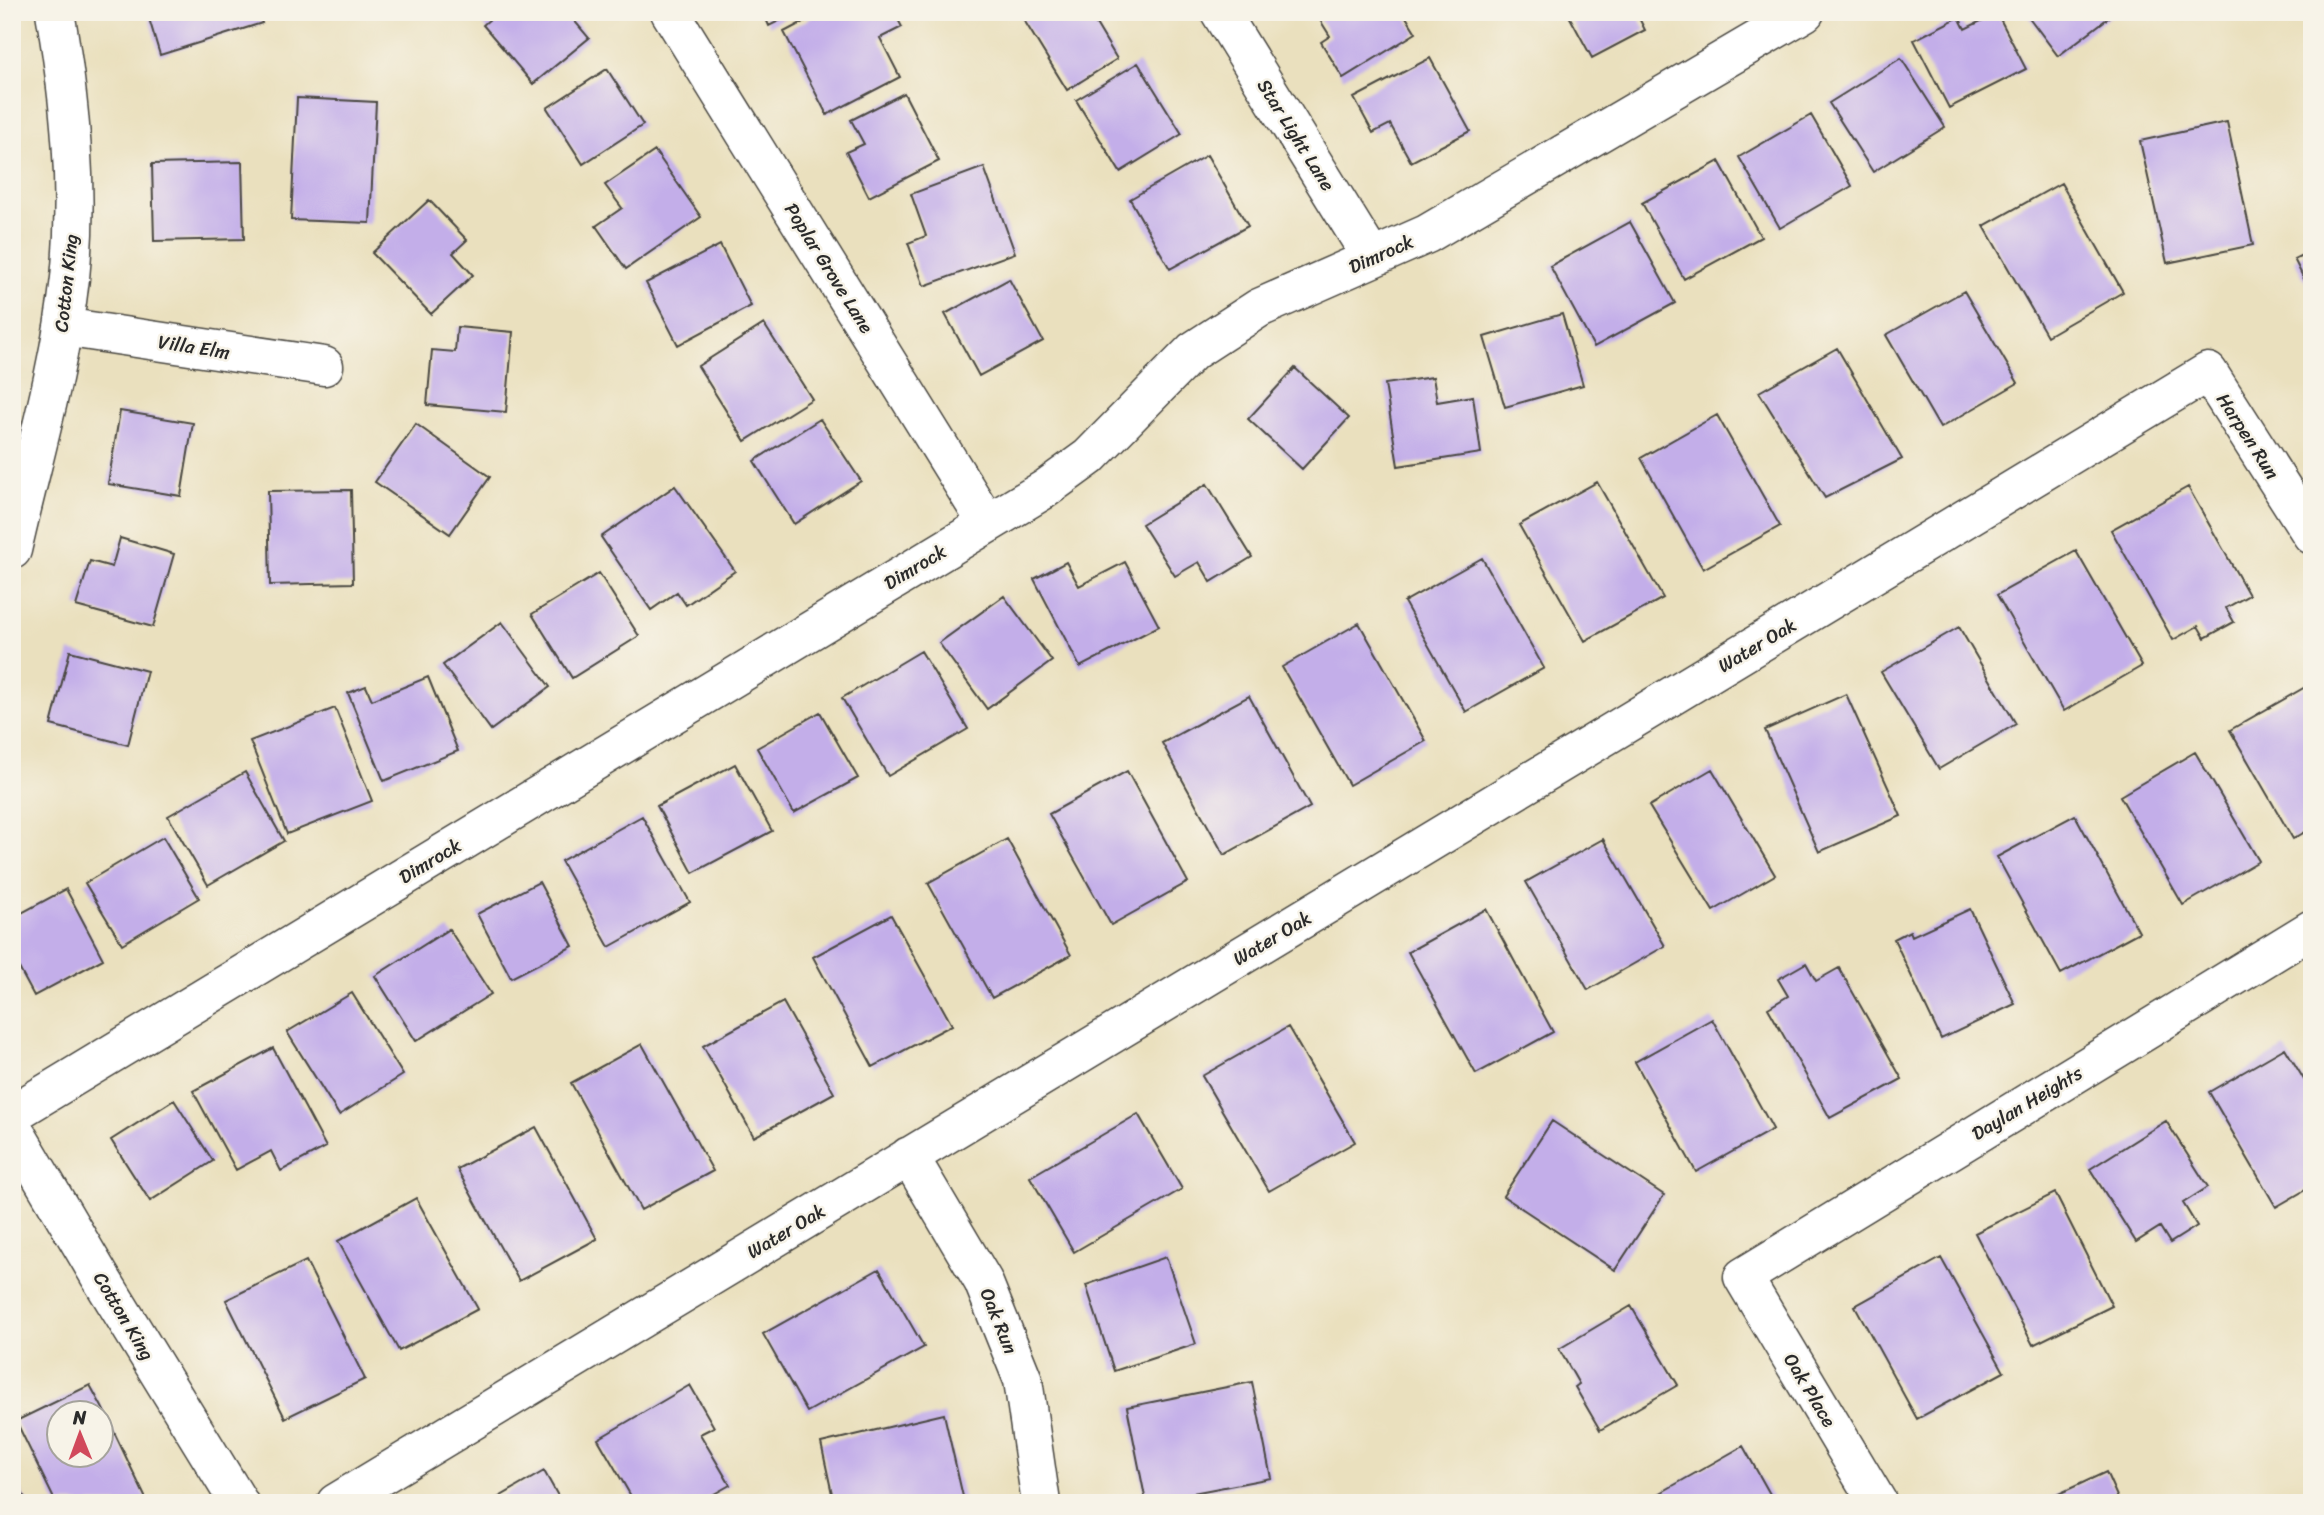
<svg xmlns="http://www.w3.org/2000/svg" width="2324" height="1515" viewBox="0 0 2324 1515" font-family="Sriracha,sans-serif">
<rect width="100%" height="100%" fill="#f7f3e8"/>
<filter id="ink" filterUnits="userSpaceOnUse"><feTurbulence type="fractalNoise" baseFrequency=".0143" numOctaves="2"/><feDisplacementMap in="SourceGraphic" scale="14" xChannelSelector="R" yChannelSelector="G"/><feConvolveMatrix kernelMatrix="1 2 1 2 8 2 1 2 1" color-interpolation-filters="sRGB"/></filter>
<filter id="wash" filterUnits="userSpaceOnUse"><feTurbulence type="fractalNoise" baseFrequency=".00686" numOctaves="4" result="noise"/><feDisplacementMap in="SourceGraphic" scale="28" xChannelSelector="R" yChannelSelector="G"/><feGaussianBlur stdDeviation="1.57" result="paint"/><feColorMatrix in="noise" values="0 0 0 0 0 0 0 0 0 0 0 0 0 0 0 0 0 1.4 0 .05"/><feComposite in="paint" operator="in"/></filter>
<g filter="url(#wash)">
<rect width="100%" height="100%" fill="#eae0be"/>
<g id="blocks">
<path fill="#c3aee9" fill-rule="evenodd" d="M147 12H258L262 23 160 55Z
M498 12H567L589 38 533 84 483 25Z
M763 12H797L769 26Z
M822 12H894L902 27 880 38 900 77 827 115 784 32Z
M1019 12H1089L1117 59 1067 90Z
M1315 12H1403L1416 33 1343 78 1321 42 1330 36Z
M1567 12H1636L1645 30 1592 58Z
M2025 12H2116L2058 56Z
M1997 13 2026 69 1949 108 1914 40 1959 17 1965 29Z
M1430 58 1470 131 1411 162 1390 124 1373 133 1354 98Z
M1901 58 1945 127 1873 172 1829 103Z
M1138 63 1182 134 1120 172 1076 100Z
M607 69 643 125 583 164 547 108Z
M904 93 939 161 869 197 846 152 864 144 851 120Z
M297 98 376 102 370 223 291 220Z
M1811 115 1852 186 1780 228 1739 157Z
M2227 122 2253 245 2167 263 2140 141Z
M655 151 701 217 626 269 596 226 622 208 605 185Z
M1207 155 1248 226 1170 269 1130 199Z
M1719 161 1761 237 1684 279 1642 203Z
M242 162 244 239 154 241 152 164Z
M984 167 1015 253 924 286 908 243 926 236 911 194Z
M2061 183 2123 292 2047 336 1984 226Z
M429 200 467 240 453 253 473 275 431 314 372 253Z
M1630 222 1675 303 1594 347 1550 266Z
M720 245 751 306 678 345 646 283Z
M2312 250V295L2294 259Z
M1009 279 1043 341 979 376 945 314Z
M1964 291 2018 383 1940 428 1886 335Z
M1562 314 1583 385 1505 407 1484 337Z
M764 324 812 399 745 441 698 366Z
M457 327 513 332 506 412 427 405 432 350 455 352Z
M1837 348 1902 459 1825 498 1759 392Z
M1295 368 1349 418 1302 469 1248 419Z
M1433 377 1437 402 1473 396 1481 453 1398 466 1385 384Z
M120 411 193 423 181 496 108 484Z
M1717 415 1780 526 1703 569 1641 458Z
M820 419 861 481 794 524 754 461Z
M416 424 490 477 450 534 375 482Z
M1597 482 1663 598 1585 641 1519 525Z
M1207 484 1252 557 1211 582 1199 562 1175 576 1142 524Z
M675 486 735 571 686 605 677 592 651 610 601 537Z
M2188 487 2249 595 2226 608 2234 622 2205 638 2198 626 2173 640 2111 530Z
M351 490 353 583 270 585 268 491Z
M120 538 174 554 153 627 76 606 90 561 112 567Z
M2076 551 2142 666 2064 711 1997 595Z
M1482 558 1544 668 1466 712 1404 602Z
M1066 562 1079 586 1125 562 1159 626 1080 667 1034 579Z
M599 573 639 636 572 678 532 614Z
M1004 596 1052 661 987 709 939 643Z
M502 622 550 687 491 730 443 665Z
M1359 623 1426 741 1349 785 1282 667Z
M1959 627 2016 724 1939 769 1881 672Z
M70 651 147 671 128 745 51 725Z
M921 651 968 729 888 776 842 698Z
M428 677 458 751 384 781 348 693 366 686 372 700Z
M2307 686 2312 694V828L2293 839 2230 730Z
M1846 694 1901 816 1819 852 1765 730Z
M1249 696 1310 807 1224 855 1162 743Z
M335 708 372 801 287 834 250 741Z
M820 712 858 778 794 813 757 748Z
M2195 752 2259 861 2183 905 2120 796Z
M735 764 772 831 693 873 657 806Z
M1712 769 1775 875 1713 911 1649 806Z
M1127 771 1188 882 1111 925 1049 814Z
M245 772 284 841 208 885 168 816Z
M2075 815 2139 932 2061 974 1997 857Z
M642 816 690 902 609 947 561 861Z
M163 837 199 898 122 944 85 883Z
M1007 839 1071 955 992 998 928 883Z
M1603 839 1665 946 1588 990 1526 882Z
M539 882 573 946 511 978 477 914Z
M66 889 103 959 34 996 12 955V918Z
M1486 909 1553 1032 1476 1074 1408 952Z
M1970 909 2015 1004 1941 1039 1894 939 1910 931 1912 936Z
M891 915 952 1025 873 1067 813 957Z
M449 929 491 994 416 1041 375 976Z
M1806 963 1816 981 1839 968 1902 1079 1830 1118 1768 1008 1788 996 1778 979Z
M352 993 403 1075 339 1115 287 1032Z
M783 1002 834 1093 754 1137 703 1046Z
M1712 1019 1773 1129 1696 1172 1635 1062Z
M1288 1027 1355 1142 1269 1191 1202 1076Z
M642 1044 713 1171 641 1210 571 1083Z
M273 1048 326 1147 281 1171 271 1151 236 1170 193 1091Z
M2285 1048 2312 1093V1186L2276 1207 2209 1092Z
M174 1100 213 1161 150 1201 111 1140Z
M1138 1114 1182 1189 1074 1252 1030 1177Z
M1552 1121 1664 1195 1615 1270 1503 1196Z
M2166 1121 2208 1187 2183 1203 2197 1226 2170 1243 2160 1227 2136 1242 2090 1169Z
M536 1127 597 1239 519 1281 457 1169Z
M2055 1193 2112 1306 2033 1345 1975 1233Z
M416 1198 478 1309 399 1351 338 1241Z
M1166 1257 1196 1344 1114 1371 1086 1285Z
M1941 1258 2004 1372 1917 1419 1855 1306Z
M306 1261 365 1379 285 1418 226 1300Z
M879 1269 924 1347 807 1412 763 1334Z
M1631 1306 1678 1385 1600 1430 1575 1387 1579 1384 1559 1349Z
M1252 1382 1271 1478 1146 1502 1127 1407Z
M90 1385 102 1407 148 1503H56L16 1421ZM60 1414H102V1456H60Z
M690 1385 714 1427 700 1434 730 1485 698 1503H635L598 1439Z
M944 1414 964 1501 955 1503H834L821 1443Z
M1743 1446 1775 1503H1659L1655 1496Z
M544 1471 562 1503H489Z
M2106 1472 2120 1503H2039Z
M12 1476 28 1503H12Z"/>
</g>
</g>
<g filter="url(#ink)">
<use href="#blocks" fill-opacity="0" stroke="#484641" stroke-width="2"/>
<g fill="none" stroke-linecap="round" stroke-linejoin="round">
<g stroke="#484641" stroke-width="41">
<path id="minor" d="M670 12 987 523
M1220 12 1372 258
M63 327 324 366
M12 550C32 462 60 368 70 278 79 189 70 100 55 12
M12 1114 1045 489 1089 457 1193 351 1259 308 1427 234 1805 12
M12 1127 99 1275 239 1503
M909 1156 983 1281 1023 1380 1041 1503
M336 1503 2208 372 2312 535
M1878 1503 1743 1277 2312 929"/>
</g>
<use href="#minor" stroke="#fff" stroke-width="38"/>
</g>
</g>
<g text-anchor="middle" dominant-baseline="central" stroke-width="5" stroke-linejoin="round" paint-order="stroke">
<g font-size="19" fill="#2b2b2b" stroke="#f7f3e8">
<text transform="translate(1296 135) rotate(58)">Star Light Lane</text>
<text transform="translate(1381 254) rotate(-24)">Dimrock</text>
<text transform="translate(829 268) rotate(58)">Poplar Grove Lane</text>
<text transform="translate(66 283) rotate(-84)">Cotton King</text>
<text transform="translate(194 347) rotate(9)">Villa Elm</text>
<text transform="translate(2248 436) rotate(57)">Harpen Run</text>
<text transform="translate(915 567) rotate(-31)">Dimrock</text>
<text transform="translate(1757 645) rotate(-31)">Water Oak</text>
<text transform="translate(430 861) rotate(-31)">Dimrock</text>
<text transform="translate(1272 938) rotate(-31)">Water Oak</text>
<text transform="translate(2027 1103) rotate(-31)">Daylan Heights</text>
<text transform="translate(786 1231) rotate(-31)">Water Oak</text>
<text transform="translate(124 1316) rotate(59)">Cotton King</text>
<text transform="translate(999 1321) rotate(68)">Oak Run</text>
<text transform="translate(1810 1390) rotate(59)">Oak Place</text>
</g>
</g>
<rect width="2324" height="1515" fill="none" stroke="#f7f3e8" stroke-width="42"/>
<g transform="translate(80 1434) rotate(359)"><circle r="33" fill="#f7f3e8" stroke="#a5a39c" stroke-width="2"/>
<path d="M0-5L12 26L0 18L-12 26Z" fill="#d1495b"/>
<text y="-10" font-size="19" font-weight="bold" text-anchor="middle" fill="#2b2b2b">N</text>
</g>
</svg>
